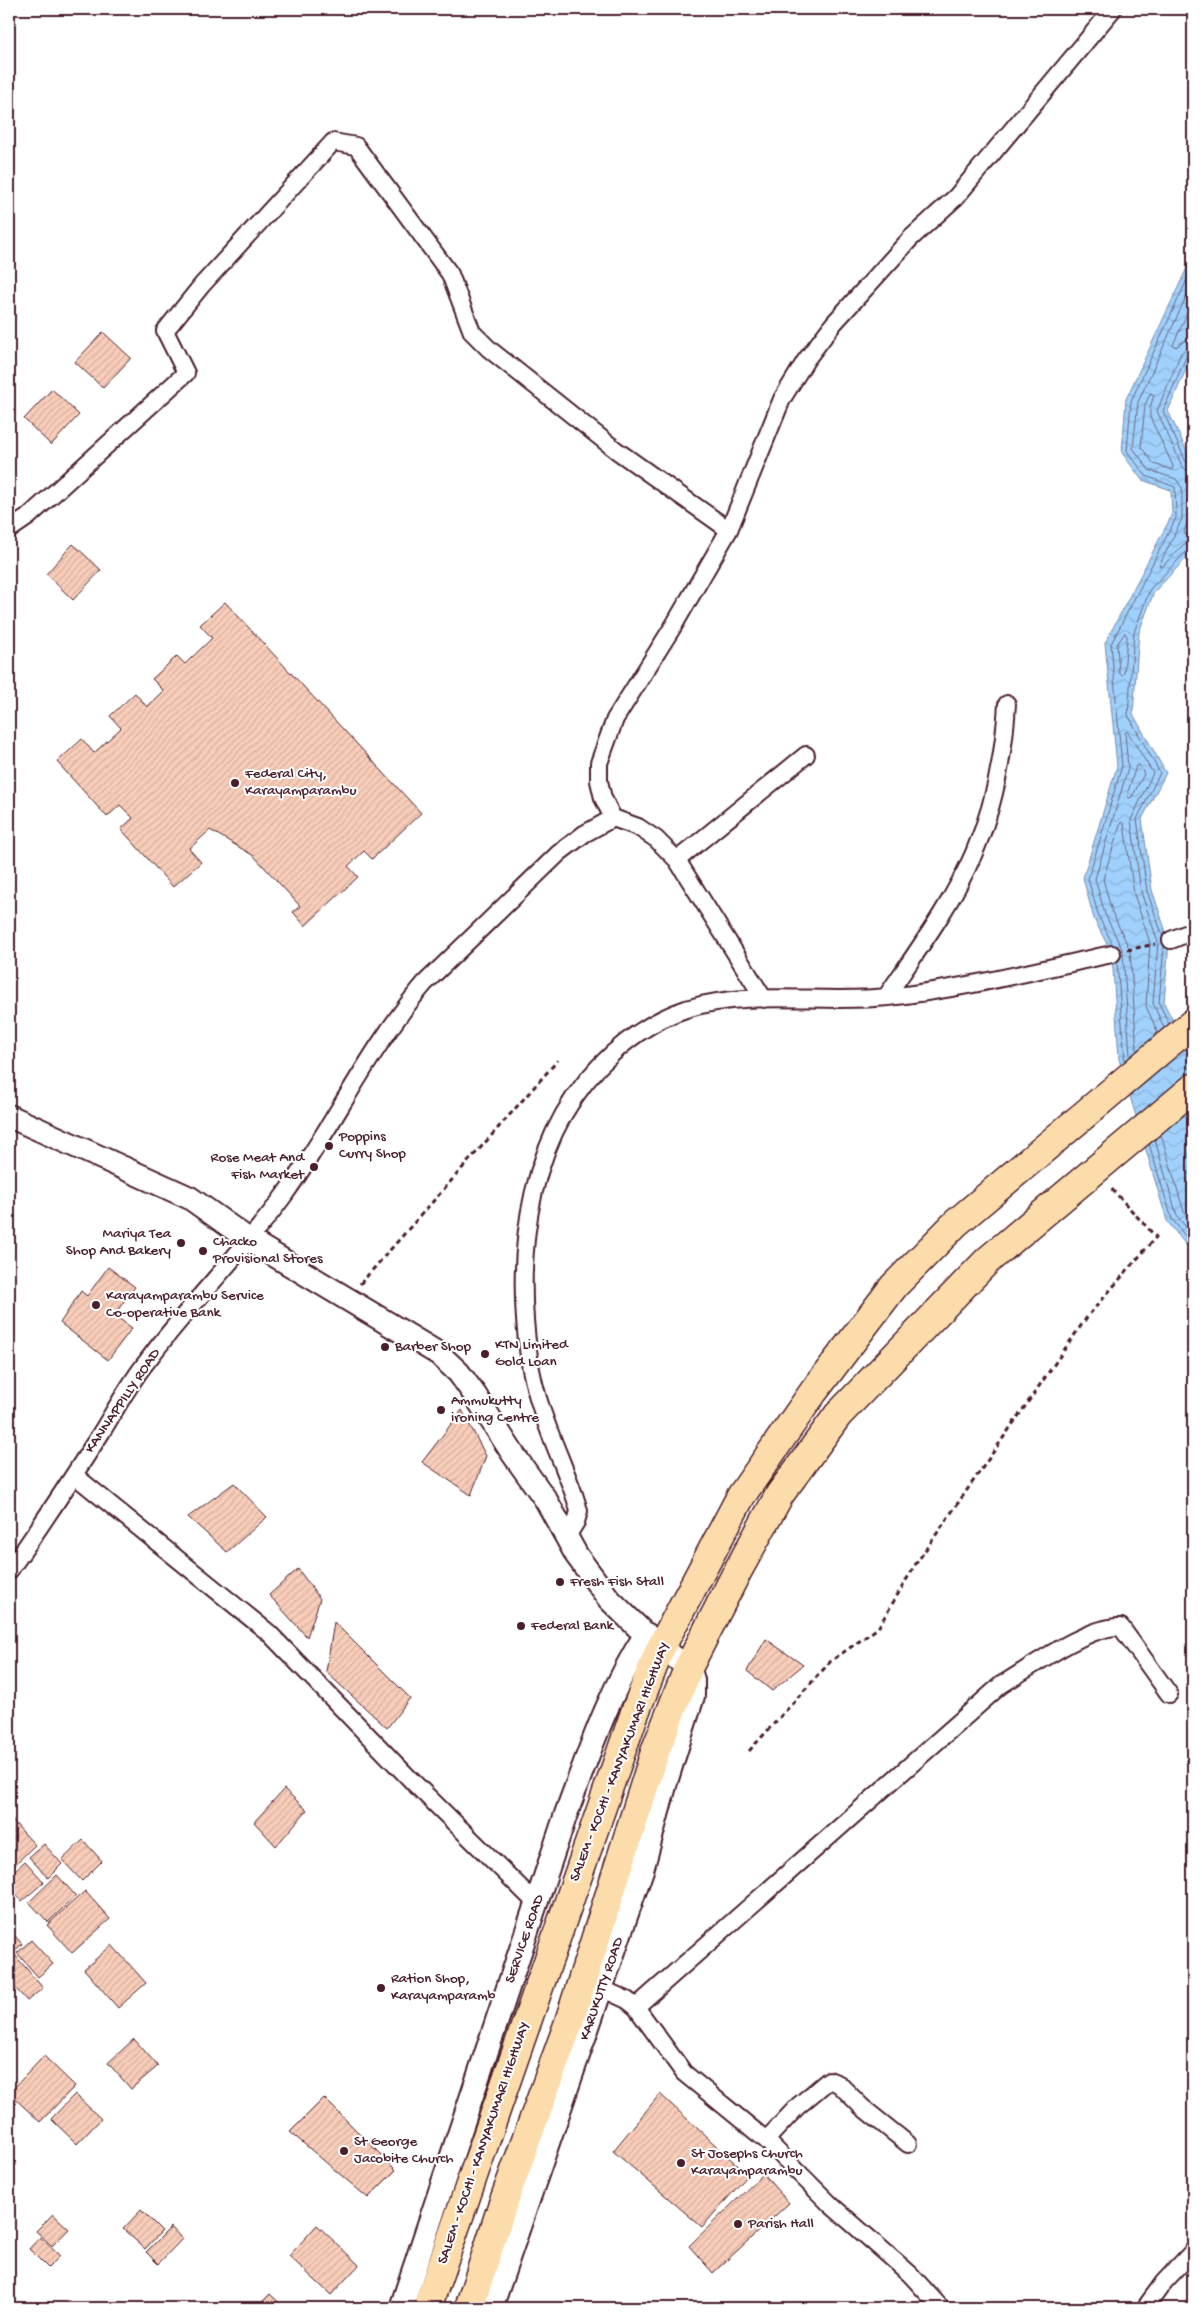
<svg xmlns="http://www.w3.org/2000/svg" width="1202" height="2317" viewBox="0 0 1202 2317" font-family="'Gochi Hand',sans-serif">
<defs>
<pattern id="water-waves" width="16" height="10" patternUnits="userSpaceOnUse" patternTransform="scale(1.25)"><rect width="16" height="10" fill="#9fd1fc"/><path d="M0 5q4-4 8 0t8 0" fill="none" stroke="#8ab3d8"/></pattern>
<pattern id="building-hatch" width="6" height="6" patternUnits="userSpaceOnUse" patternTransform="scale(1.25)"><rect width="6" height="6" fill="#f8cdb9"/><path d="M-1 1l2-2M0 6l6-6M5 7l2-2" fill="none" stroke="#d6b09f"/></pattern>
</defs>
<rect width="100%" height="100%" fill="#fff"/>
<filter id="ink" filterUnits="userSpaceOnUse"><feTurbulence type="fractalNoise" baseFrequency=".02" numOctaves="2"/><feDisplacementMap in="SourceGraphic" scale="10" xChannelSelector="R" yChannelSelector="G"/><feConvolveMatrix kernelMatrix="1 2 1 2 8 2 1 2 1" color-interpolation-filters="sRGB"/></filter>
<g filter="url(#ink)">
<path fill="url(#water-waves)" stroke="#7d8aa8" d="M1193 255V353L1168 411 1193 464V551L1154 592 1139 632 1133 714 1166 773 1142 819 1152 890 1169 941 1164 1003 1193 1060V1254L1167 1221 1119 1059 1112 954 1094 919 1083 878 1117 766 1105 643 1172 515 1171 490 1142 480 1122 453 1126 399Z"/>
<g fill="none" stroke-linecap="round" stroke-linejoin="round">
<path stroke="#6c667f" stroke-width="1" d="M1193 282 1138 402 1133 448 1149 470 1176 479 1182 488V519L1159 566H1163L1184 544 1193 542
M1193 300 1173 345 1176 347 1184 341 1193 339
M1193 347 1187 348 1181 353 1157 411 1182 466 1186 470 1193 471
M1193 353 1186 357 1163 411 1186 462 1193 465
M1151 393 1154 395 1150 408V417L1173 466 1172 470 1154 464 1141 447 1145 405Z
M1193 479 1188 481 1190 515 1184 532 1186 535 1193 534
M1125 633 1127 636 1124 673 1122 675 1119 673 1117 645Z
M1139 765 1144 774 1132 797 1129 798 1127 795 1136 766Z
M1163 937 1147 891 1137 819 1160 773 1128 715 1134 632 1150 589 1188 550 1193 548
M1113 945 1099 917 1088 879 1122 766 1111 644 1176 518 1175 487 1146 476 1127 451 1131 401 1193 267
M1164 946 1159 1003 1169 1024
M1117 962 1125 1061
M1137 1051 1130 950 1112 912 1103 879 1121 822 1124 824 1134 894 1150 943 1146 1006 1158 1033
M1130 1056 1123 951 1105 914 1095 879 1128 768 1125 733 1127 731 1153 773 1131 820 1141 892 1158 942 1153 1003 1164 1028
M1161 1134 1184 1212 1193 1224
M1155 1140 1177 1216 1193 1236
M1149 1144 1172 1219 1193 1246"/>
</g>
<path fill="url(#building-hatch)" stroke="#4a1f2b" d="M103 332 131 358 103 388 75 362Z
M52 389 79 415 51 445 24 419Z
M73 544 101 570 73 600 46 574Z
M225 602 421 813 372 859 364 851 348 866 358 877 305 926 293 912 300 906 254 856 210 830 189 849 201 862 173 887 121 829 133 818 120 805 107 817 57 762 82 739 94 753 121 728 110 716 135 693 147 707 164 691 152 679 177 656 185 664 212 638 200 625Z
M108 1267 135 1287 114 1315 132 1328 108 1360 60 1323 81 1291 87 1296Z
M462 1410 486 1456 471 1495 422 1462Z
M234 1483 267 1517 227 1552 188 1517Z
M298 1569 320 1599 307 1637 269 1595Z
M334 1622 410 1698 387 1728 326 1672Z
M766 1639 803 1665 772 1691 747 1671Z
M284 1789 307 1810 276 1846 254 1822Z
M11 1819 35 1845 9 1870V1821Z
M83 1840 102 1861 82 1881 62 1860Z
M44 1844 62 1864 48 1878 29 1857Z
M25 1861 44 1882 22 1901 9 1887V1876Z
M57 1875 76 1896 48 1922 29 1902Z
M85 1891 110 1919 72 1953 47 1925Z
M9 1929 22 1944 9 1956Z
M31 1940 53 1964 38 1977 17 1953Z
M112 1945 146 1983 118 2008 84 1969Z
M14 1954 43 1988 27 2001 9 1981V1958Z
M134 2039 158 2066 131 2089 108 2063Z
M44 2056 75 2086 40 2122 9 2093Z
M75 2094 101 2119 77 2144 51 2119Z
M660 2094 748 2175 702 2227 613 2151Z
M324 2098 396 2170 368 2198 290 2132Z
M763 2174 789 2203 713 2273 689 2246Z
M141 2210 162 2231 145 2249 123 2229Z
M53 2214 69 2229 52 2246 36 2231Z
M317 2225 359 2265 331 2295 289 2256Z
M171 2227 182 2239 158 2264 146 2252Z
M40 2237 60 2256 48 2268 29 2249Z
M270 2294 285 2308H256Z"/>
<g fill="none" stroke-linecap="round" stroke-linejoin="round">
<g stroke="#4a1f2b" stroke-width="20">
<path id="street" d="M9 530 28 517 186 373 165 331 202 285 333 142 356 146 450 274 472 332 489 349 616 450 729 530
M613 818 603 798 599 781V763L615 719 674 625 729 530 782 399 806 360 834 323 911 238 956 197 1113 9
M677 860 806 755
M1171 940 1193 931
M886 997C917 951 952 904 974 853 994 807 1004 754 1007 704
M74 1475 269 1633 412 1781 537 1904
M566 1538 576 1522 579 1511C575 1494 568 1479 562 1463 548 1429 534 1394 529 1357 514 1250 528 1129 613 1053 634 1034 659 1018 686 1009 751 989 822 1004 888 997 964 989 1037 970 1112 954
M9 1571C41 1526 71 1480 101 1433 116 1409 130 1382 148 1360 191 1302 243 1252 285 1194 334 1125 370 1047 425 983L559 853 584 834 613 818 638 827 656 839 677 860 764 999
M603 1989 627 2000 636 2007 684 2073 766 2140 831 2205 910 2274 941 2308
M636 2007 1001 1685C1030 1668 1088 1625 1121 1627L1169 1694
M766 2140 798 2106 829 2080 839 2084 862 2107 908 2144
M1145 2308 1164 2282 1193 2251"/>
</g>
<g stroke="#4a1f2b" stroke-width="26">
<path id="secondary" d="M9 1116 190 1198 249 1240 439 1354 459 1373 475 1395 513 1454 546 1500 577 1556 609 1599 660 1649 689 1666 693 1680V1696L666 1782 642 1870 491 2308
M401 2308 566 1814C589 1752 610 1689 646 1634"/>
</g>
<g stroke="#4a1f2b" stroke-width="31">
<path id="highway" d="M427 2308 634 1715 660 1649 741 1496 814 1391 894 1286 956 1223 1193 1023
M469 2308 501 2209 568 2025 656 1749 689 1666 736 1574 780 1494 838 1415 988 1260 1193 1088"/>
</g>
<path stroke="#4a1f2b" stroke-width="3" stroke-dasharray="5 4" stroke-linecap="butt" d="M1127 950 1155 944
M360 1284 558 1060
M749 1751 831 1661 878 1628 915 1565 1087 1317 1156 1237 1109 1186"/>
<use href="#street" stroke="#fff" stroke-width="16"/>
<use href="#secondary" stroke="#fff" stroke-width="22"/>
<use href="#highway" stroke="#fddcac" stroke-width="28"/>
</g>
</g>
<g fill="#4a1f2b" stroke="#fff" stroke-width="2">
<circle cx="235" cy="783" r="5"/>
<circle cx="329" cy="1146" r="5"/>
<circle cx="314" cy="1167" r="5"/>
<circle cx="181" cy="1243" r="5"/>
<circle cx="203" cy="1251" r="5"/>
<circle cx="96" cy="1305" r="5"/>
<circle cx="385" cy="1347" r="5"/>
<circle cx="485" cy="1354" r="5"/>
<circle cx="441" cy="1410" r="5"/>
<circle cx="560" cy="1582" r="5"/>
<circle cx="521" cy="1626" r="5"/>
<circle cx="381" cy="1988" r="5"/>
<circle cx="344" cy="2151" r="5"/>
<circle cx="681" cy="2163" r="5"/>
<circle cx="738" cy="2224" r="5"/>
</g>
<g text-anchor="middle" dominant-baseline="central" stroke-width="4" stroke-linejoin="round" paint-order="stroke">
<g font-size="15" fill="#4a1f2b" stroke="#fff" text-anchor="start">
<text x="245" y="774">Federal City,<tspan x="245" dy="17">Karayamparambu</tspan></text>
<text x="339" y="1137">Poppins<tspan x="339" dy="17">Curry Shop</tspan></text>
<text x="304" y="1158" text-anchor="end">Rose Meat And<tspan x="304" dy="17">Fish Market</tspan></text>
<text x="171" y="1234" text-anchor="end">Mariya Tea<tspan x="171" dy="17">Shop And Bakery</tspan></text>
<text x="213" y="1242">Chacko<tspan x="213" dy="17">Provisional Stores</tspan></text>
<text x="106" y="1296">Karayamparambu Service<tspan x="106" dy="17">Co-operative Bank</tspan></text>
<text x="495" y="1345">KTN Limited<tspan x="495" dy="17">Gold Loan</tspan></text>
<text x="395" y="1347">Barber Shop</text>
<text x="451" y="1401">Ammukutty<tspan x="451" dy="17">ironing Centre</tspan></text>
<text x="570" y="1582">Fresh Fish Stall</text>
<text x="531" y="1626">Federal Bank</text>
<text x="391" y="1979">Ration Shop,<tspan x="391" dy="17">Karayamparamb</tspan></text>
<text x="354" y="2142">St George<tspan x="354" dy="17">Jacobite Church</tspan></text>
<text x="691" y="2154">St Josephs Church<tspan x="691" dy="17">Karayamparambu</tspan></text>
<text x="748" y="2224">Parish Hall</text>
</g>
<g font-size="15" fill="#4a1f2b" stroke="#fff">
<text transform="translate(123 1401) rotate(-56)">KANNAPPILLY ROAD</text>
<text transform="translate(620 1762) rotate(-69)">SALEM - KOCHI - KANYAKUMARI HIGHWAY</text>
<text transform="translate(525 1939) rotate(-71)">SERVICE ROAD</text>
<text transform="translate(602 1989) rotate(-71)">KARUKUTTY ROAD</text>
<text transform="translate(484 2143) rotate(-71)">SALEM - KOCHI - KANYAKUMARI HIGHWAY</text>
</g>
</g>
<rect width="1202" height="2317" fill="none" stroke="#fff" stroke-width="30"/>
<rect x="15" y="15" width="1172" height="2287" fill="none" stroke="#4a1f2b" stroke-width="2" filter="url(#ink)"/>
</svg>
